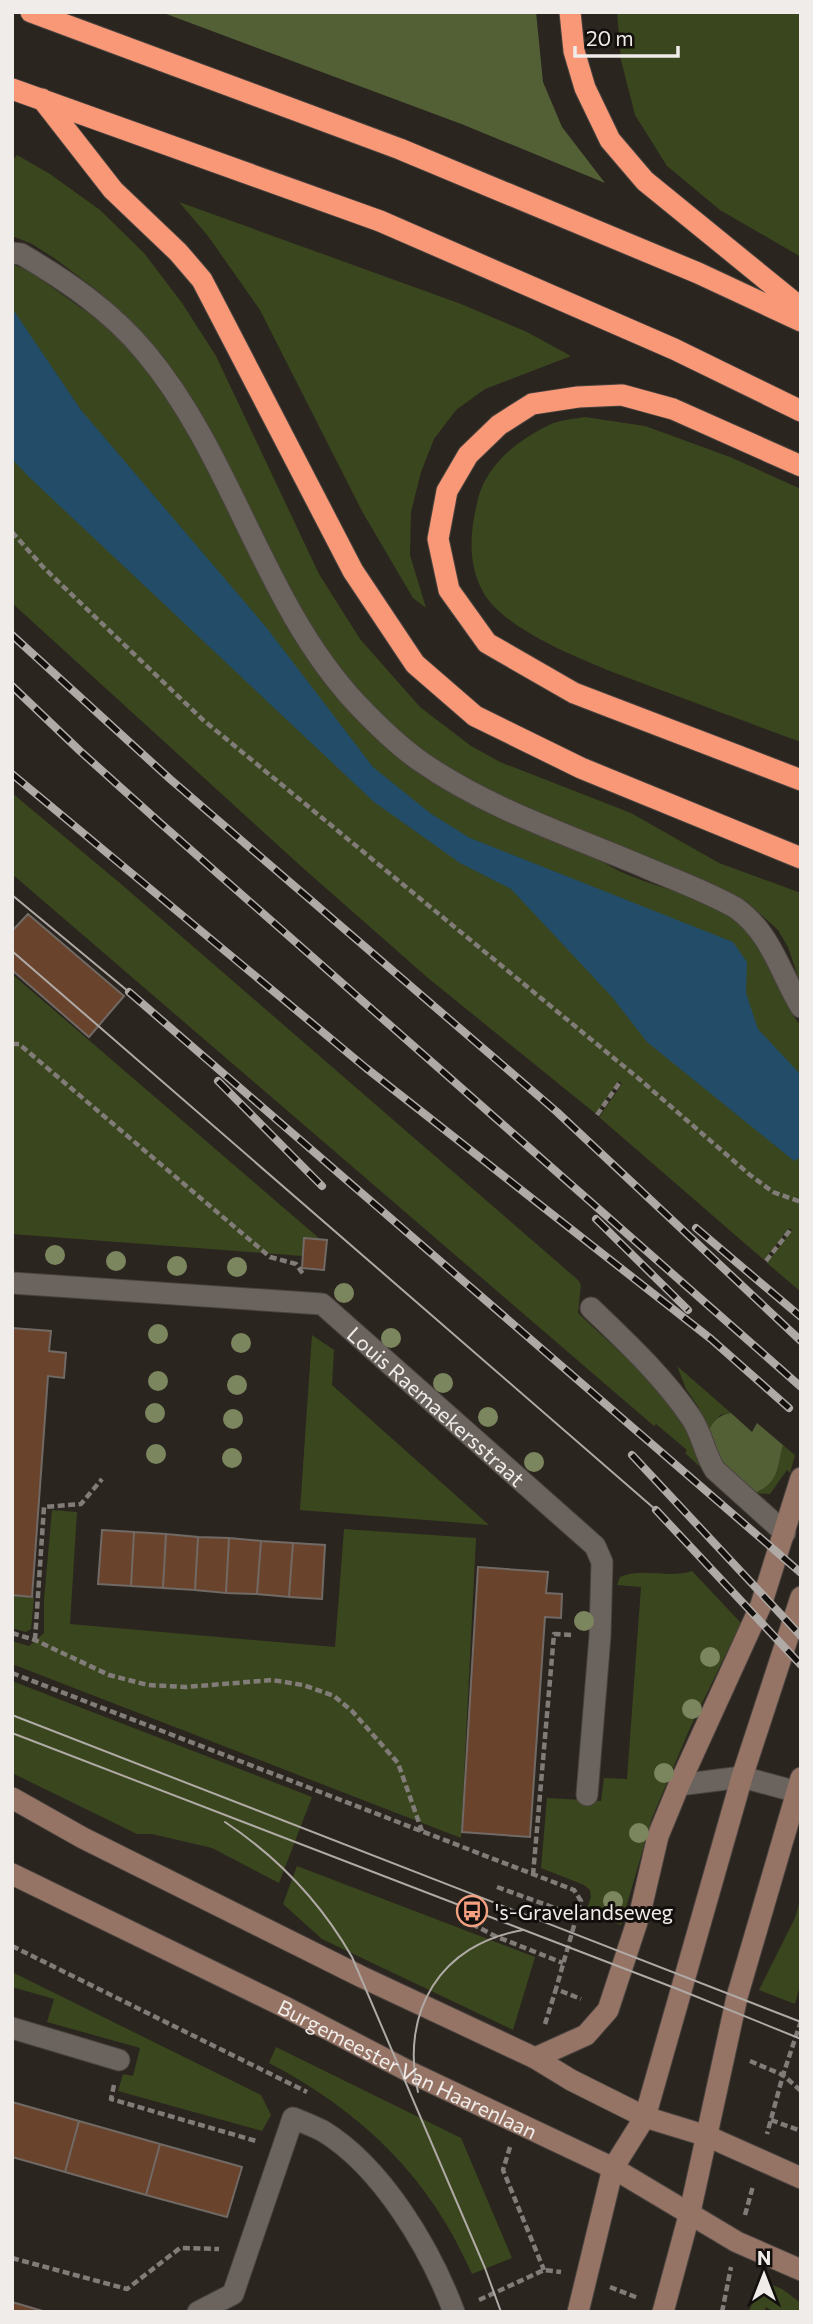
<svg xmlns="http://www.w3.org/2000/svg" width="813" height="2324" viewBox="0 0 813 2324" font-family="Commissioner,sans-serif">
<rect width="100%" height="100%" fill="#2b2520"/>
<path fill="#3a461d" d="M617 12H801V257L720 210 667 166 635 115 621 60Z
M17 155 50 174 100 210 144 253 182 303 216 356 319 574 360 639 420 707 471 746 500 762 631 813 719 863 801 893V986L788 947 778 930 747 902 507 801 441 765 389 727 317 642 149 345 98 291 54 258 32 244 12 236V156L15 158Z
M179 202 461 304 527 332 571 356 485 389 456 410 434 439 421 472 411 512 410 555 426 608 413 598 363 513 260 310 208 236Z
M12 264 29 271 115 332 172 400 289 631 351 709 597 859C607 864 616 870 626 874 665 891 718 898 747 932 771 960 778 998 801 1026V1292L767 1263 792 1230 789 1228 764 1260 599 1117 622 1084 619 1081 596 1114 428 978 303 868 12 603Z
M585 417 645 426 730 457 801 489V742C759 727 718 711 677 696 627 677 509 639 483 592 467 562 470 531 478 499 486 465 518 440 549 425 559 420 573 419 585 417Z
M12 793 121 884 578 1280 581 1285 578 1313 648 1378 684 1424 701 1464 723 1488 685 1453 687 1450 656 1424 654 1426 12 874Z
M12 974 320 1239 304 1238 302 1256 12 1234Z
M312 1335 334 1350 332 1385 489 1525 300 1510Z
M677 1366 731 1413 720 1415 706 1436 699 1408 686 1389Z
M783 1445 795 1455 790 1473 787 1470 770 1494 754 1493C779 1484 777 1468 783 1445Z
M52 1510 77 1512 70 1624 335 1647 344 1529 476 1538 461 1838 12 1664V1641L29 1646 44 1633V1599Z
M692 1571 741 1623 690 1728 652 1818 621 1925 586 1912 591 1897 590 1890 584 1885 541 1868 547 1798 601 1801 604 1778 627 1779 641 1587 617 1585 620 1577C643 1567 669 1579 692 1571Z
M12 1595 34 1598 31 1629 26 1632 12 1628Z
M12 1681 312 1797 279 1883 212 1848 152 1834H137L12 1773Z
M297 1866 535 1957 513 2030 322 1939 283 1904Z
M801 1896V1981L795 2004 759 1990 795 1918Z
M12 1972 261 2095 271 2115 262 2131 118 2091 123 2074 133 2076 140 2048 47 2022 54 1999 12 1987Z
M276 2047 461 2138 512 2258 472 2274C429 2176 362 2112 269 2063Z
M765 2282 782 2289 801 2303V2312H774L766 2307 764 2312H749L757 2287Z"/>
<path fill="#536036" d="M161 12H536L543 82 562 127 605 183 464 125Z
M731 1413 752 1432 757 1423 783 1445C777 1468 779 1484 754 1493L730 1476 706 1436C712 1423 717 1415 731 1413Z"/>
<path fill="#224c67" d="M12 308 81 410 266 627 373 767 430 813 470 838 733 942 747 962 746 993 758 1029 801 1075V1157L794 1161 647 1042 612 997 511 889 460 863 374 802 29 477 12 459Z"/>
<path fill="#6a432c" stroke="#716964" stroke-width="2" d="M28 914 124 996 89 1037 12 970V931Z
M304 1238 327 1240 324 1270 302 1268Z
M12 1328 51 1331 49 1351 66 1353 64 1378 48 1376 32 1597 12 1595Z
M102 1530 134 1532 131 1586 98 1584Z
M134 1532 166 1534 163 1588 131 1586Z
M166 1534 198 1537 195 1590 163 1588Z
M198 1537 229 1538 226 1593 195 1590Z
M229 1538 261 1541 257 1594 226 1593Z
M261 1541 293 1543 289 1597 257 1594Z
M293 1543 325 1545 322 1599 289 1597Z
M478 1567 548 1572 546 1593 562 1594 561 1618 545 1617 530 1837 462 1832Z
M12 2102 79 2121 65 2172 12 2157Z
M79 2121 160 2144 146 2195 65 2172Z
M160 2144 242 2167 227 2217 146 2195Z
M12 2302 46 2312H12Z"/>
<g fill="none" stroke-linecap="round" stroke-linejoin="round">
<g stroke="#49433f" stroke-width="23">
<path id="lane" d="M12 253 21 254C67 281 111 311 145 352 234 458 262 602 357 704 376 724 397 745 420 761 488 809 572 836 649 869 678 881 708 892 736 908 771 933 780 972 801 1007
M591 1308C626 1342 662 1375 690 1416 702 1432 704 1453 715 1470L785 1533
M679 1785 742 1777 801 1793"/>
</g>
<g stroke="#49433f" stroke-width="23">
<g id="street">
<path id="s1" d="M12 1283 322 1304 595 1546 602 1562 600 1636 587 1795"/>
<path d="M12 2028 119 2060"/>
<path d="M198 2312 233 2294 293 2118C303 2122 313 2126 323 2131 382 2167 430 2248 454 2312"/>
</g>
</g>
<g stroke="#49433f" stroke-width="23">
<g id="secondary">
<path d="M12 1798 83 1838 362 1977 535 2058 571 2080 645 2117 707 2136 801 2178"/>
<path id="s2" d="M12 1874 287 2008 414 2074 613 2168 737 2242 801 2270"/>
<path d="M535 2058 586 2035 608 2010 640 1913 658 1836 679 1785 761 1605 801 1478"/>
<path d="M578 2312 613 2168 645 2117 742 1777 801 1597"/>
<path d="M663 2312 690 2212 737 1997 801 1778"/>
</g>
</g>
<g stroke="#49433f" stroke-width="23">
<path id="highway" d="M31 12 400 149 698 273 801 321
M570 12 574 51 585 88 610 140 645 181 801 308
M12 89 380 221 674 349 801 411
M42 99 113 190 178 252 202 280 353 571 415 664 475 716 581 768 801 858
M801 466 673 409 622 395 578 397 532 404 499 425 468 455 447 491 438 539 449 590 487 643 574 693 801 780"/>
</g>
<path stroke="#817c78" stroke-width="4.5" stroke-dasharray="7 3.5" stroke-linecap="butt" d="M12 532 44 568 202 719 638 1078 750 1175 773 1192 801 1202
M12 1044H19L270 1257 296 1264 303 1274
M597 1115 620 1082
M766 1261 791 1229
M12 1633 35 1640 109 1675 148 1685 186 1687 272 1680 303 1685 334 1696 352 1711 398 1763 422 1831
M35 1640 44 1507 81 1504 102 1479
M12 1673 574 1890 581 1901 556 1989
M533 1875 554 1634 573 1635
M497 1887 577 1916
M472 1924 495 1936 563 1963
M12 1946 307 2092
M801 2021 783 2075 801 2091
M545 2024 556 1989 581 1999
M750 2061 783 2075 767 2134
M114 2085 111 2099 256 2141
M771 2120 801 2131
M510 2147 503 2170 544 2270
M745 2215 753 2186
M12 2258 127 2289 180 2248 219 2249
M610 2287 638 2298
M479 2300 544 2270 561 2272
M722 2312 731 2267"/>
<use href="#lane" stroke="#6b645e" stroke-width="21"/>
<use href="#street" stroke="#6b645e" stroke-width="21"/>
<use href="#secondary" stroke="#967465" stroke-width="21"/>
<use href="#highway" stroke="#f99876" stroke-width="21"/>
<path stroke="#afaaa6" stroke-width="2" d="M12 895 129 992
M12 951 656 1510
M12 1715 801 2022
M12 1733 680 1990 801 2039
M225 1822C279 1858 320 1901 352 1957L485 2268 501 2312
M418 2092C400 2012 440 1944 523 1930"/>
<g stroke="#afaaa6" stroke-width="8">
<path id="rail" d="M12 635 170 779 557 1112 801 1341
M12 686 80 751 158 821 801 1387
M12 774 366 1068 711 1339 789 1408
M129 992 801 1573
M218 1081 322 1186
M596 1219 688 1310
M696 1228 801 1317
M632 1455 801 1636
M656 1510 801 1665"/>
</g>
<use href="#rail" stroke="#120f0d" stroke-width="5" stroke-dasharray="16" stroke-linecap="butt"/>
</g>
<g fill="#7c865e">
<circle cx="55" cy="1255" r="10"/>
<circle cx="116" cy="1261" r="10"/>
<circle cx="177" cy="1266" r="10"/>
<circle cx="237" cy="1267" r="10"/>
<circle cx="344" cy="1293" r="10"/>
<circle cx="158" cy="1334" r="10"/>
<circle cx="391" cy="1338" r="10"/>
<circle cx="241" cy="1343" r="10"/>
<circle cx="158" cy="1381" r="10"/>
<circle cx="443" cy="1383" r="10"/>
<circle cx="237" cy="1385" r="10"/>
<circle cx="155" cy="1413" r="10"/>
<circle cx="488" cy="1417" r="10"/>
<circle cx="233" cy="1419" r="10"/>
<circle cx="156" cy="1454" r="10"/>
<circle cx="232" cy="1458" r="10"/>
<circle cx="534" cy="1462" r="10"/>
<circle cx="584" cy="1621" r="10"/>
<circle cx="710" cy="1657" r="10"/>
<circle cx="692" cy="1709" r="10"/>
<circle cx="664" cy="1773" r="10"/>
<circle cx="639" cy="1833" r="10"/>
<circle cx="613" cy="1901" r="10"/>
</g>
<defs>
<g id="bus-ring" transform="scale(1.575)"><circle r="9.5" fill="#120f0d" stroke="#f3a081" stroke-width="1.5"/><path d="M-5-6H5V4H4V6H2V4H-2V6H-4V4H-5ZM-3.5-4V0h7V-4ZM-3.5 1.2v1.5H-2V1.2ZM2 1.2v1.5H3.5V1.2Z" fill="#f3a081"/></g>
</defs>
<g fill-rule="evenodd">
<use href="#bus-ring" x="472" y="1911"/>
</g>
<g text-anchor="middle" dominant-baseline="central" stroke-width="6" stroke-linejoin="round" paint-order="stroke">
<g font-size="21" fill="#f0ece9" stroke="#120f0d">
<text stroke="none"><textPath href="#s1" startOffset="464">Louis Raemaekersstraat</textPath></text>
<text stroke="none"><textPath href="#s2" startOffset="441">Burgemeester Van Haarenlaan</textPath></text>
</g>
<g font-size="21" fill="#f0ece9" stroke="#120f0d" text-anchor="start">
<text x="495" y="1911">'s-Gravelandseweg</text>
</g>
</g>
<rect width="813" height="2324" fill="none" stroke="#f0ece9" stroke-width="28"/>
<g transform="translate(764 2275)" stroke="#120f0d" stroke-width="5" paint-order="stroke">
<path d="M0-5L12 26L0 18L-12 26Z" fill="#f0ece9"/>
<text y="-10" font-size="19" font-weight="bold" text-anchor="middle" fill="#f0ece9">N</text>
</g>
<path d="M575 46v10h103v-10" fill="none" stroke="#f0ece9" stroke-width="3.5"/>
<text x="586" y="46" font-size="21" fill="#f0ece9" stroke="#120f0d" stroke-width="5" paint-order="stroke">20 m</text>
</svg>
